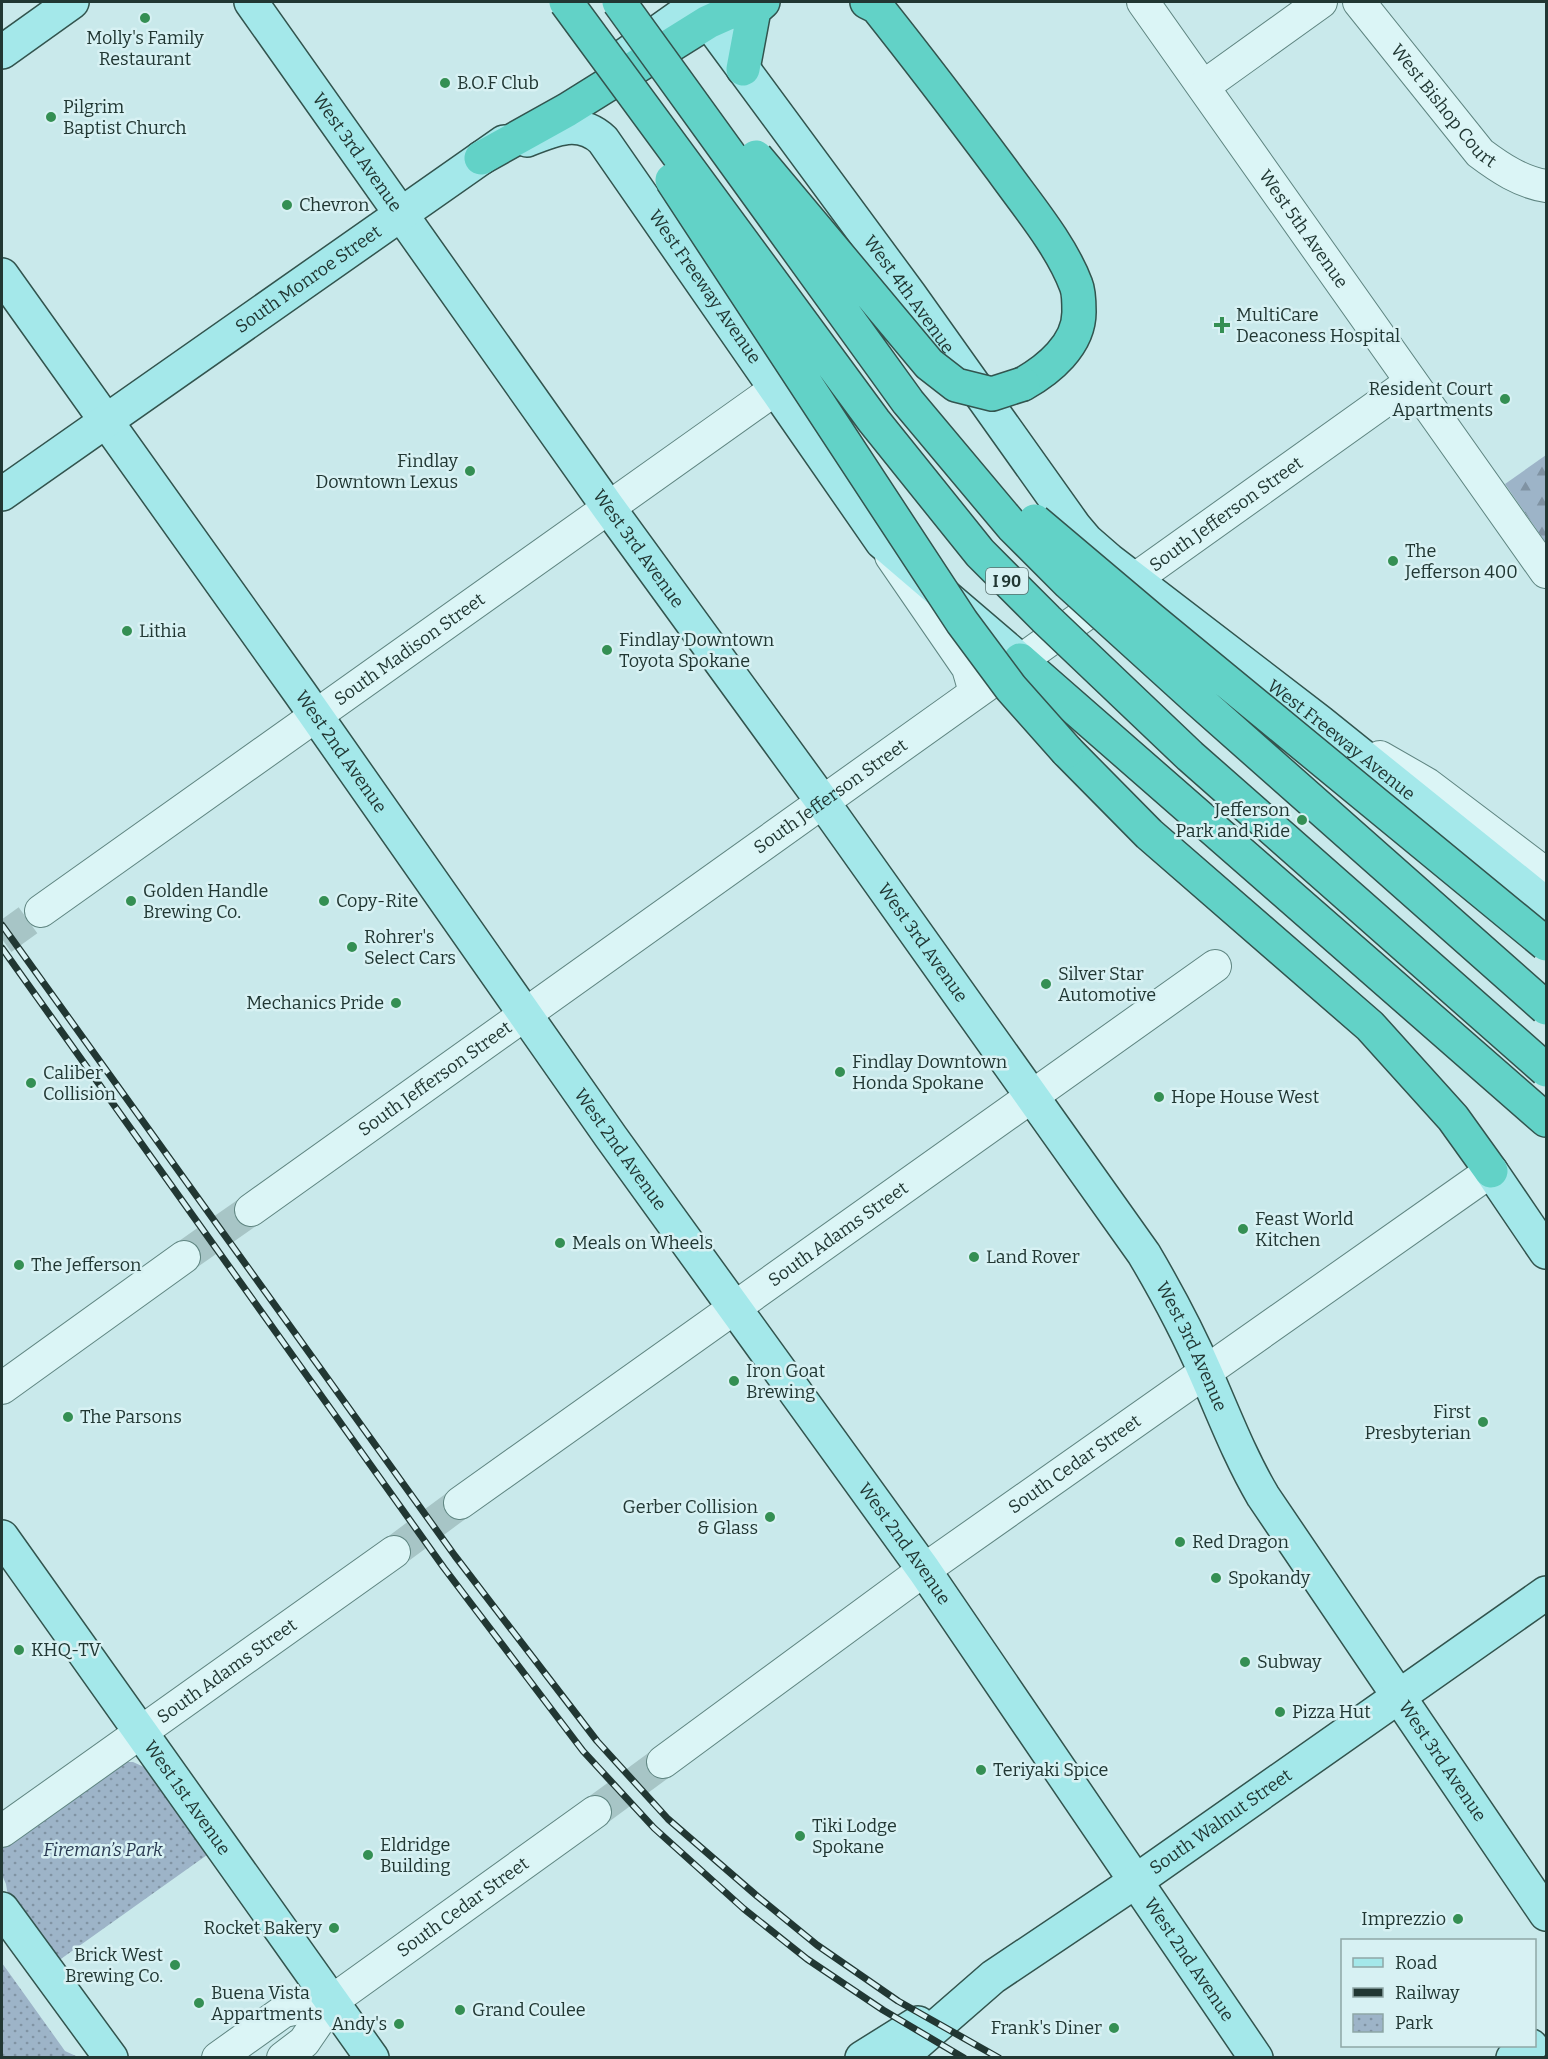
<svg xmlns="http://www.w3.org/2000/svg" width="1548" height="2059" viewBox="0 0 1548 2059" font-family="Bitter,serif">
<defs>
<pattern id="forest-firs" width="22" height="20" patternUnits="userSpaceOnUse" patternTransform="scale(1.5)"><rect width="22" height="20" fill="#9db4c8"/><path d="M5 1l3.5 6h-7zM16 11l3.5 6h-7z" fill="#8093a3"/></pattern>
<pattern id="park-dots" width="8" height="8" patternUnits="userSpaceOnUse" patternTransform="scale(1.5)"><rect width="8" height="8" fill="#9db4c8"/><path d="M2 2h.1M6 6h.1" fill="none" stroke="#8093a3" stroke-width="1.8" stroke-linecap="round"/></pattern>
</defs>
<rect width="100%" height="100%" fill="#c9e9eb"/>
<path fill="url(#forest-firs)" d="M1546 455V543L1505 484Z"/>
<path fill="url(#park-dots)" d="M122 1762H133L144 1767 207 1855 58 1961 8 1897 6 1884 2 1875V1846Z
M2 1963 65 2051 78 2057H2Z"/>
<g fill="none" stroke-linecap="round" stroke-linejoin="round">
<path stroke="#a7c5c6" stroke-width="32" stroke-dasharray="32 16" stroke-linecap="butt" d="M2 939 41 911
M184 1257 251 1210
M394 1552 460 1503
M595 1812 663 1762"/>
<g stroke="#5f8581" stroke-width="34">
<g id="minor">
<path id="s1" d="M1143 2 1546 572"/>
<path id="s2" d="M1359 2 1480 153C1500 168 1521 182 1546 186"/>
<path d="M1204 86 1321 2"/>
<path d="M891 556 968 668 975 692"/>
<path d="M1380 757 1427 784 1546 874"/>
<path id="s3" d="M41 911 777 388"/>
<path id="s4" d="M251 1210 1411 382"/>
<path d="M2 1388 184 1257"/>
<path id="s5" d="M460 1503 1215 966"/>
<path id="s6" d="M663 1762 924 1570 1491 1171"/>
<path id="s7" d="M2 1831 394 1552"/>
<path d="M218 2058 284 2011 332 2001"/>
<path id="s8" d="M283 2058 304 2042 332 2001 595 1812"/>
</g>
</g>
<g stroke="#32544e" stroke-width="36">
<g id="major">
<path id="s9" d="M251 2 608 507 822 801 1144 1254C1167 1293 1188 1332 1206 1374 1224 1415 1240 1457 1263 1496L1546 1914"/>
<path id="s10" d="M694 2 910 295 1075 527 1086 540 1109 560 1320 722 1546 904"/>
<path d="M2 52 72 2"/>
<path d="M624 56 696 5"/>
<path id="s11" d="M527 140C554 129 580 118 603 140L882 542 1020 660"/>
<path id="s12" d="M2 275 300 693 611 1137 924 1570 1256 2058"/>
<path id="s13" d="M2 494 504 142"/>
<path d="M1491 1171 1546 1252"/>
<path id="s14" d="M2 1537 372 2058"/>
<path d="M2 1909 111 2058"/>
<path d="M862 2058 918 2023"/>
<path id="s15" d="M900 2058 993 1977 1136 1881 1546 1593"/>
<path d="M1513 2058 1531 2046"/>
</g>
</g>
<g stroke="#32544e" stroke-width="36">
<path id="highway" d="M867 2 877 7C920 61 961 115 1002 170 1027 205 1061 245 1076 285 1079 292 1079 304 1079 312 1079 345 1048 370 1023 384
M743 69 754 10 763 2
M481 158 567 110 708 22 753 2
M1020 660 1546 1120
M1067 751 1149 834 1370 1026 1453 1118 1491 1171"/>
</g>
<use href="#minor" stroke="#dbf5f6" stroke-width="32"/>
<use href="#major" stroke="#a4e8ea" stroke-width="33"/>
<use href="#highway" stroke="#62d2c7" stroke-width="33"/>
<g stroke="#213733" stroke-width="7">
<path id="rail" d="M2 925 455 1556 597 1741 668 1819 757 1896 817 1945 898 2001 999 2058
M2 948 444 1568 583 1751 654 1828 744 1909 807 1959 883 2010 964 2058"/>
</g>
<use href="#rail" stroke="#d7f1f3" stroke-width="4.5" stroke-dasharray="14" stroke-linecap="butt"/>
<g stroke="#32544e" stroke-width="36" stroke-linecap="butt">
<path id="highway-bridge" d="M566 2 874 421 980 553 1047 620 1190 756 1546 1070
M619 2 908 402 1012 526 1069 583 1198 700 1546 1008
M756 157 929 364 956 385 992 394 1023 384
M672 180 962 622 1011 688 1067 751
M1035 521 1151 619 1546 944"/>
</g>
<use href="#highway-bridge" stroke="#62d2c7" stroke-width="33"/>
</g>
<g fill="#348f53" stroke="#d7f1f3" stroke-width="2">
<circle cx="145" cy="18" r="6"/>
<circle cx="445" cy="83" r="6"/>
<circle cx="51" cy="117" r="6"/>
<circle cx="287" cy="205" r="6"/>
<path d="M1219 316h6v6h6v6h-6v6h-6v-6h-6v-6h6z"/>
<circle cx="1505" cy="399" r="6"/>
<circle cx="470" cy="471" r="6"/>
<circle cx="1393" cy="561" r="6"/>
<circle cx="127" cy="631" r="6"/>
<circle cx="607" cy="650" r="6"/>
<circle cx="1302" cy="820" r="6"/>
<circle cx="131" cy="901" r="6"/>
<circle cx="324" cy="901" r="6"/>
<circle cx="352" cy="947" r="6"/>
<circle cx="1046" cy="984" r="6"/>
<circle cx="396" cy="1003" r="6"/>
<circle cx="840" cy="1072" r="6"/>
<circle cx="31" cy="1083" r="6"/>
<circle cx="1159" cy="1097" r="6"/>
<circle cx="1243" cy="1229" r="6"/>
<circle cx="560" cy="1243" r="6"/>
<circle cx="974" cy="1257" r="6"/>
<circle cx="19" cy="1265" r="6"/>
<circle cx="734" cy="1381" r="6"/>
<circle cx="68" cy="1417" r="6"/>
<circle cx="1483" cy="1422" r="6"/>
<circle cx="770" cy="1517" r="6"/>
<circle cx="1180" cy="1542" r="6"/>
<circle cx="1216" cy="1578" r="6"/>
<circle cx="19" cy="1650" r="6"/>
<circle cx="1245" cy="1662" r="6"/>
<circle cx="1280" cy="1712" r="6"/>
<circle cx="981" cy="1770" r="6"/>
<circle cx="800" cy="1836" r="6"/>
<circle cx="368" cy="1855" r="6"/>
<circle cx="1458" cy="1919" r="6"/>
<circle cx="334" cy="1928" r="6"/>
<circle cx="175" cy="1965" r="6"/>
<circle cx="199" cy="2003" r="6"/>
<circle cx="460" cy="2010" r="6"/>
<circle cx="399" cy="2024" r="6"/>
<circle cx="1114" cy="2028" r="6"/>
</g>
<g text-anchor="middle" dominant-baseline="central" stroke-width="5" stroke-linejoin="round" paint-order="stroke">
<rect fill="#d7f1f3" stroke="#586f6d" stroke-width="1.5" x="986" y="568" width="42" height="26" rx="4.5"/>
<g font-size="16" font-weight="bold" fill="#213733">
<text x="1007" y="581">I 90</text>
</g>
<g font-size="18" fill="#213733" stroke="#d7f1f3" text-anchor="start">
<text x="145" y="38" text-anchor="middle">Molly's Family<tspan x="145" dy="21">Restaurant</tspan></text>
<text x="457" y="83">B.O.F Club</text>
<text x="63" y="107">Pilgrim<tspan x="63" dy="21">Baptist Church</tspan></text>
<text x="299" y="205">Chevron</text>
<text x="1236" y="315">MultiCare<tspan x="1236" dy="21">Deaconess Hospital</tspan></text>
<text x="1493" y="389" text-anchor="end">Resident Court<tspan x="1493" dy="21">Apartments</tspan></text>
<text x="458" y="461" text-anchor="end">Findlay<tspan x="458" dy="21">Downtown Lexus</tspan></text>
<text x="1405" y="551">The<tspan x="1405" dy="21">Jefferson 400</tspan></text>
<text x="139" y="631">Lithia</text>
<text x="619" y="640">Findlay Downtown<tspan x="619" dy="21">Toyota Spokane</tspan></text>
<text x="1290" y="810" text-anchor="end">Jefferson<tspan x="1290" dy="21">Park and Ride</tspan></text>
<text x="143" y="891">Golden Handle<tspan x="143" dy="21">Brewing Co.</tspan></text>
<text x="336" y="901">Copy-Rite</text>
<text x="364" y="937">Rohrer's<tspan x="364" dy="21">Select Cars</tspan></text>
<text x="1058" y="974">Silver Star<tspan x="1058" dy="21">Automotive</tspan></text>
<text x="384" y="1003" text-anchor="end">Mechanics Pride</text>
<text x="852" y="1062">Findlay Downtown<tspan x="852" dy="21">Honda Spokane</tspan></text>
<text x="43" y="1073">Caliber<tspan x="43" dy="21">Collision</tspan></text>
<text x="1171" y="1097">Hope House West</text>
<text x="1255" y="1219">Feast World<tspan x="1255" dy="21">Kitchen</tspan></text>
<text x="572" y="1243">Meals on Wheels</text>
<text x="986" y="1257">Land Rover</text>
<text x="31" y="1265">The Jefferson</text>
<text x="746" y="1371">Iron Goat<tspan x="746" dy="21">Brewing</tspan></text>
<text x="1471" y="1412" text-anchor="end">First<tspan x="1471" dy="21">Presbyterian</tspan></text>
<text x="80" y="1417">The Parsons</text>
<text x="758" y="1507" text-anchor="end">Gerber Collision<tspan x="758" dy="21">&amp; Glass</tspan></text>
<text x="1192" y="1542">Red Dragon</text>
<text x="1228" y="1578">Spokandy</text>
<text x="31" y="1650">KHQ-TV</text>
<text x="1257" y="1662">Subway</text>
<text x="1292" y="1712">Pizza Hut</text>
<text x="993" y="1770">Teriyaki Spice</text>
<text x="812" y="1826">Tiki Lodge<tspan x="812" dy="21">Spokane</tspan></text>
<text x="380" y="1845">Eldridge<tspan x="380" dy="21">Building</tspan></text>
<text x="1446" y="1919" text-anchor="end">Imprezzio</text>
<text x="322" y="1928" text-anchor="end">Rocket Bakery</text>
<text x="163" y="1955" text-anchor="end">Brick West<tspan x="163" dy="21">Brewing Co.</tspan></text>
<text x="211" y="1993">Buena Vista<tspan x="211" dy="21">Appartments</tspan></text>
<text x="472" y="2010">Grand Coulee</text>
<text x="387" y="2024" text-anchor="end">Andy's</text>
<text x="1102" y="2028" text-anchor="end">Frank's Diner</text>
</g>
<g font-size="18" fill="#213733" stroke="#d7f1f3">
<text stroke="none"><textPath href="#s2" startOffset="134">West Bishop Court</textPath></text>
<text stroke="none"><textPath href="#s9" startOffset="184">West 3rd Avenue</textPath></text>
<text stroke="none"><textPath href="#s1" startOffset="278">West 5th Avenue</textPath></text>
<text stroke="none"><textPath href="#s13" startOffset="374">South Monroe Street</textPath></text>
<text stroke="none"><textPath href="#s11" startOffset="260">West Freeway Avenue</textPath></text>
<text stroke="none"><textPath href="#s10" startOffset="363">West 4th Avenue</textPath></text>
<text stroke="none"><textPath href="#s4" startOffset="1198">South Jefferson Street</textPath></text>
<text stroke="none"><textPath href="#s9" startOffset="670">West 3rd Avenue</textPath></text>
<text stroke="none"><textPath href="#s3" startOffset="452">South Madison Street</textPath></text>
<text stroke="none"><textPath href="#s10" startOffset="990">West Freeway Avenue</textPath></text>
<text stroke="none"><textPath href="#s12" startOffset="585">West 2nd Avenue</textPath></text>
<text stroke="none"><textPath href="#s4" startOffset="712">South Jefferson Street</textPath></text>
<text stroke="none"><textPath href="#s9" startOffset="1156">West 3rd Avenue</textPath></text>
<text stroke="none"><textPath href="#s4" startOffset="226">South Jefferson Street</textPath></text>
<text stroke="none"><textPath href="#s12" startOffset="1071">West 2nd Avenue</textPath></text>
<text stroke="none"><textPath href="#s5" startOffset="464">South Adams Street</textPath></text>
<text stroke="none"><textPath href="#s9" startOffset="1642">West 3rd Avenue</textPath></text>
<text stroke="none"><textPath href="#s6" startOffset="508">South Cedar Street</textPath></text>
<text stroke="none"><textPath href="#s12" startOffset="1557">West 2nd Avenue</textPath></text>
<text stroke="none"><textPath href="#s7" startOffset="276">South Adams Street</textPath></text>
<text stroke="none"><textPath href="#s9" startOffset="2128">West 3rd Avenue</textPath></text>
<text stroke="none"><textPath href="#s14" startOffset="320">West 1st Avenue</textPath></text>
<text stroke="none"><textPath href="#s15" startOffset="399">South Walnut Street</textPath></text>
<text stroke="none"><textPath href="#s8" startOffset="237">South Cedar Street</textPath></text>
<text stroke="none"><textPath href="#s12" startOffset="2061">West 2nd Avenue</textPath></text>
</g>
<g font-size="18" font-style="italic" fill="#2a3a52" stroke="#d7f1f3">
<text x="103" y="1850">Fireman’s Park</text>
</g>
</g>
<rect width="1548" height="2059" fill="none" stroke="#213733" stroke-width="6"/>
<rect x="1341" y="1939" width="195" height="108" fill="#d7f1f3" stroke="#8ea7a6" stroke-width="1.5"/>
<rect x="1353" y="1958" width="30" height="9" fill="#a4e8ea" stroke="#8ea7a6" stroke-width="1.5"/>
<text x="1395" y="1969" font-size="18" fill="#213733">Road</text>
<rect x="1353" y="1988" width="30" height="9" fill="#213733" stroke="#8ea7a6" stroke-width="1.5"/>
<text x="1395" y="1999" font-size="18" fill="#213733">Railway</text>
<rect x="1353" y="2014" width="30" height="18" fill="url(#park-dots)" stroke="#8ea7a6" stroke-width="1.5"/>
<text x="1395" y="2029" font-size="18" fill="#213733">Park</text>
</svg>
